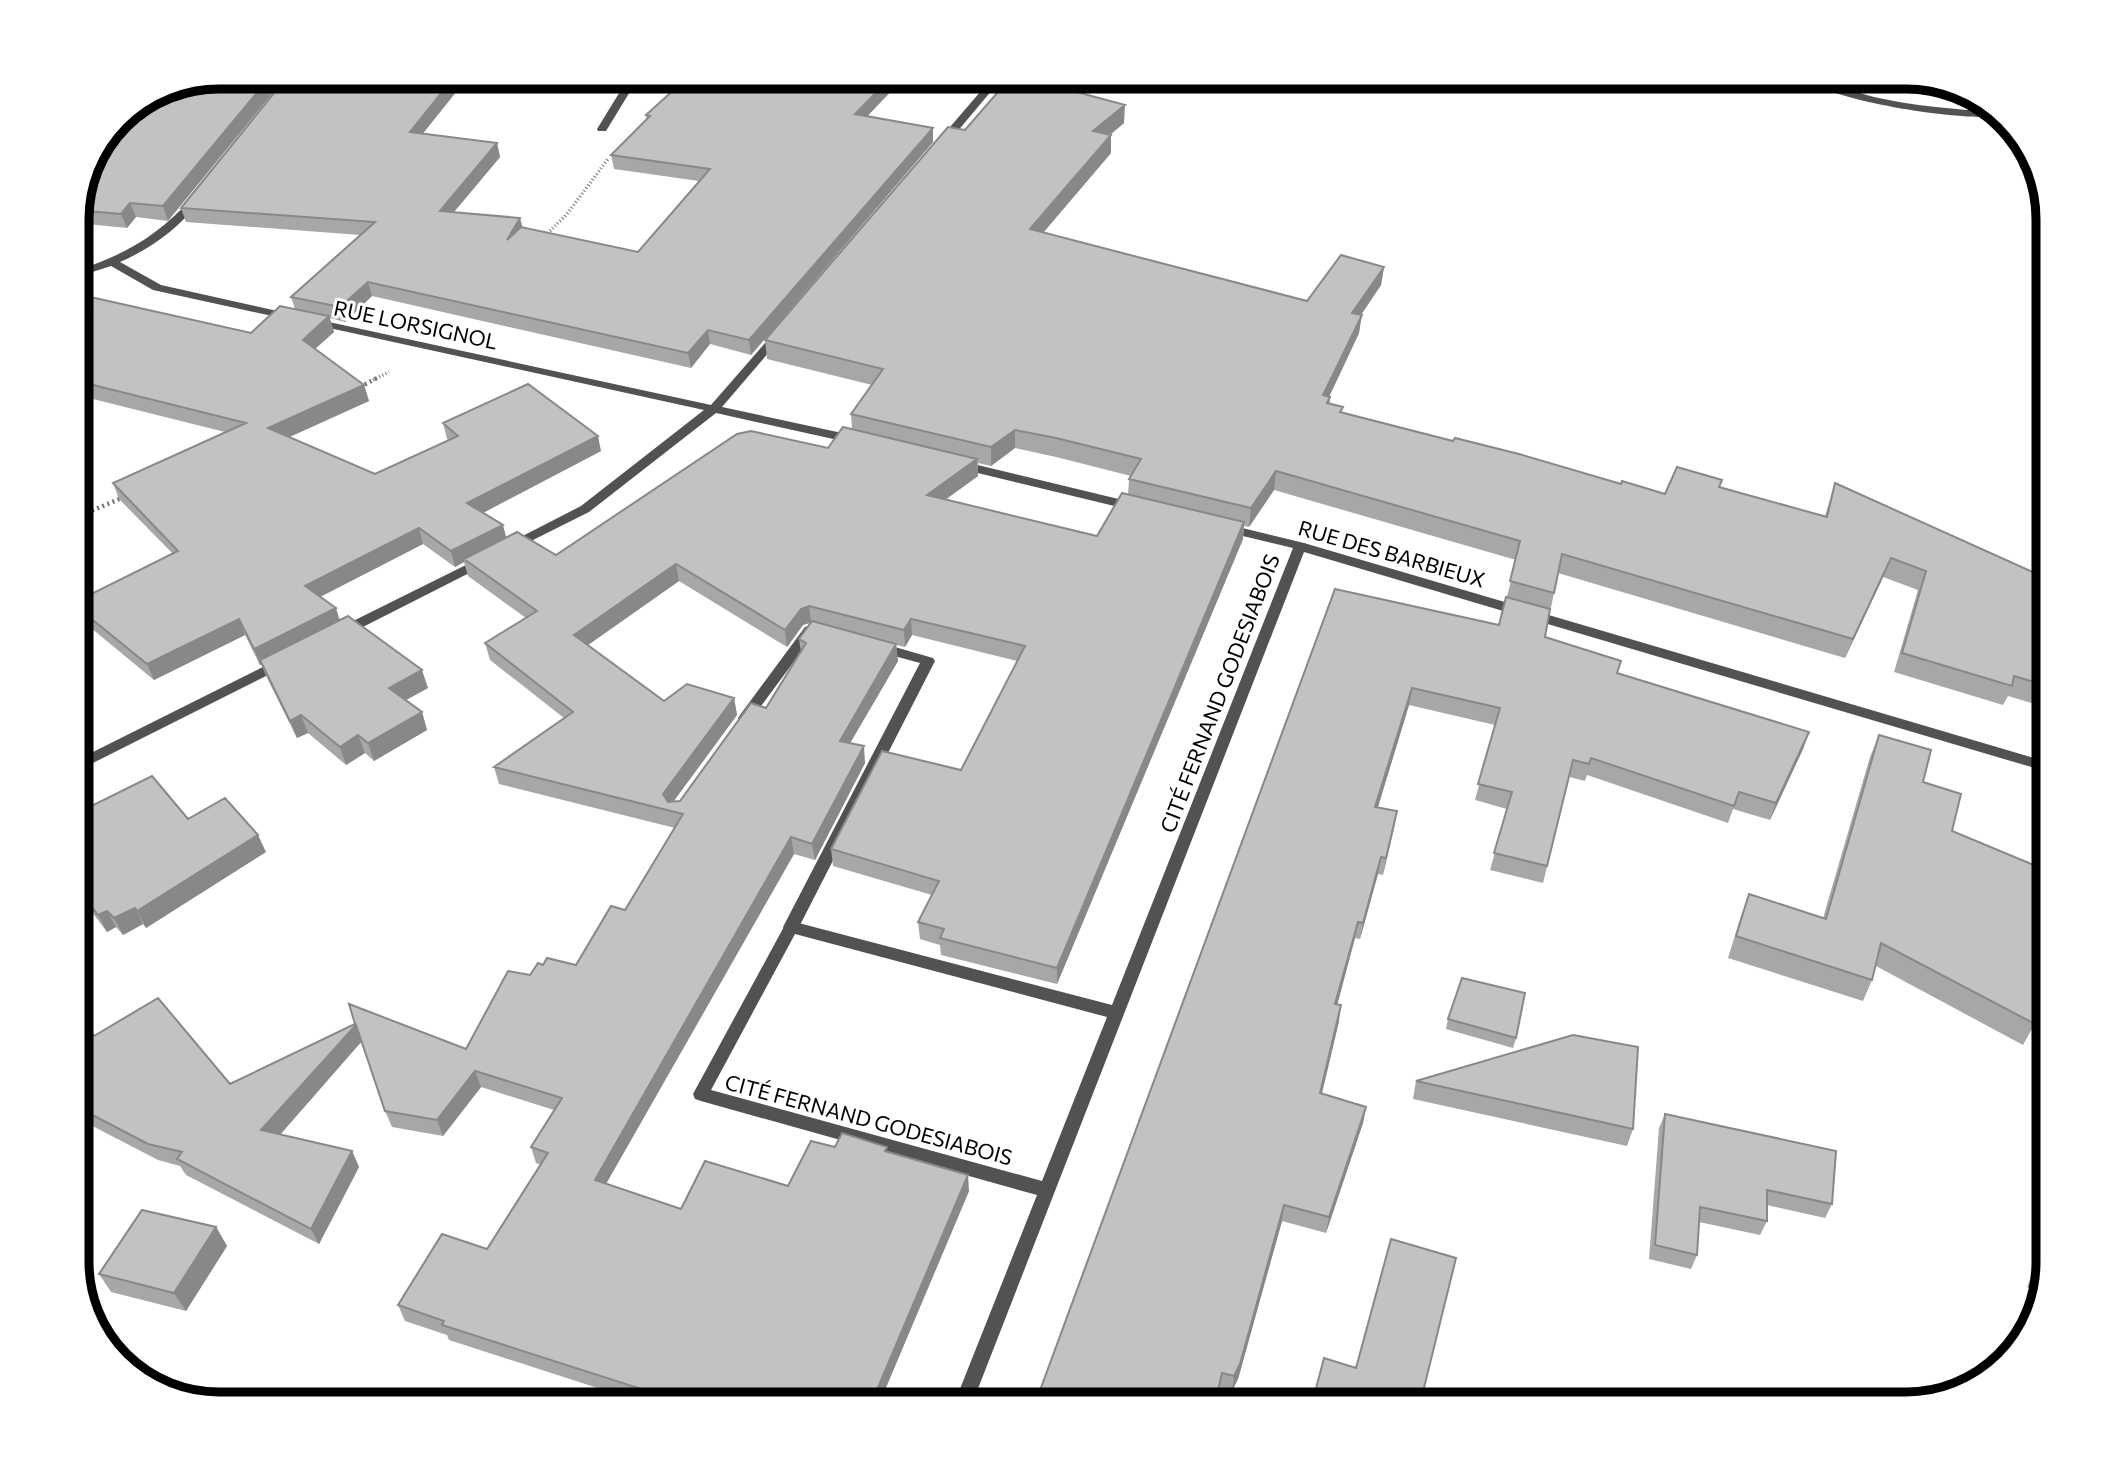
<svg xmlns="http://www.w3.org/2000/svg" width="2125" height="1481" viewBox="0 0 2125 1481" font-family="Commissioner,sans-serif">
<rect width="100%" height="100%" fill="#fff"/>
<g fill="none" stroke-linecap="round" stroke-linejoin="round">
<path stroke="#747474" stroke-width="3.5" stroke-dasharray="1 2.5" stroke-linecap="butt" d="M545 236 567 214 608 159
M373 380 389 372"/>
<path stroke="#747474" stroke-width="4.5" stroke-dasharray="2 3.5" stroke-linecap="butt" d="M360 387 377 378
M77 517 124 497"/>
<path fill="#525252" fill-rule="evenodd" d="M629 77H639L606 131H598L597 129Z
M810 625 815 627 817 630 815 633 750 721H740L738 718 740 715 805 627Z
M881 643 933 658 935 661 799 927 796 931H786L783 927 920 663 876 651 874 648Z"/>
<path fill="#525252" fill-rule="evenodd" d="M993 77H1003L946 145H938V141Z
M1800 77C1825 77 1850 91 1874 97 1913 106 1954 109 1994 112L1999 117C1957 120 1833 102 1800 77Z
M195 198 200 201C179 228 152 248 120 262L161 285 295 315V319L291 320 153 290 111 266 77 277V270C123 256 159 235 191 199Z
M315 319 711 405 773 334 777 333 783 336 781 338 722 407 856 436 862 440 856 444 716 413 589 512 513 550 507 546 509 543 581 506 704 410 311 324 309 322Z
M961 461 1135 503 1141 507 1135 511 957 468 955 465 957 462Z
M1226 524 1304 543 2048 762V772L1304 552 972 1404H954L1037 1195 701 1101 695 1099 693 1094 786 923 791 921 1112 1005 1293 548 1222 531 1220 528ZM795 934 1107 1017 1042 1181 711 1090Z
M482 557 488 561 487 564 349 634 344 636 337 631 339 628Z
M279 659 284 661 286 664 284 667 77 771V760Z"/>
</g>
<path fill="#a7a7a7" fill-rule="evenodd" d="M468 77 423 133 497 143 500 157 454 212 638 252 699 181 614 169 611 155 646 120V115L867 117 933 142 751 355 710 344 691 368 372 296 345 322 330 318 334 332 315 349 364 385 369 401 289 437 375 474 449 440 447 439 443 423 601 451 483 513 506 538 556 555 828 448 852 429 851 414 872 385 767 359 765 340 965 130 1124 123 1110 135H1111V153L1043 233 1307 301 1384 267 1381 285 1361 315 1359 333 1329 397H1330V404L1343 413 1621 484 1665 494 1720 487 1825 516 1835 483 2048 579V708L2008 696 2003 705 1894 672 1918 590 1883 577 1845 658 1558 573 1545 637 1617 674 1809 732 1803 749 1770 820 1733 809 1728 823 1587 775 1585 781 1569 777 1543 883 1490 870 1507 809 1475 800 1495 725 1409 705 1378 807 1397 811 1383 875 1378 874 1360 939 1355 938 1337 1004 1339 1021 1322 1094 1366 1107 1363 1123 1326 1233 1282 1221 1238 1379 1232 1391 1221 1388 1217 1404H1035L1335 589 1499 625 1507 597 1516 560 1274 490 1249 527 1244 526 1243 539 1057 984 941 955 940 945 920 939 918 922 932 895 833 866 831 849 961 770 1017 661 912 635 905 647 896 645 898 661 850 743 865 763 815 860 794 854 606 1184 681 1209 788 1186 835 1147 888 1152 969 1191 879 1404H647L449 1340 447 1335 405 1321 398 1305 487 1249 541 1165 536 1163 531 1147 554 1110 481 1087 443 1136 392 1127 385 1111 361 1042 280 1135 352 1151 359 1167 319 1244 186 1175 180 1166 158 1160 77 1118V1011L94 1036 230 1084 355 1024 466 1049 530 975 543 965H576L625 910 675 828 499 784 494 767 564 718 490 660 485 643 526 618 468 576 464 562 455 567 423 544 320 597 340 620 428 688 406 700 422 712 427 730 374 761 365 753 346 765 308 733 297 738 267 678 261 664 260 665 245 635 154 680 91 628 89 624H77V601L173 554 119 499 113 483 225 432 77 395V294L251 333 295 309 291 297 360 235 186 222 181 208ZM1015 448 1056 457 1131 476 1129 479 1128 495 1097 536 945 500 978 476V463L991 466ZM679 581 787 647 803 625 811 623 799 639 801 652 766 708 680 801H674L737 715 734 698 664 701 588 645Z
M165 88 168 221 136 217 127 228 77 223V211L88 165Z
M1879 735 1923 782 2048 1000 2023 1045 1876 966 1872 980 1863 1001 1728 958 1741 916 1749 894 1823 918 1870 757Z
M77 813 188 819 266 852 146 928 143 924 123 935 116 927 107 932 89 908 77 914Z
M1448 1019 1516 1038 1513 1048 1446 1029Z
M1416 1081 1633 1129 1627 1146 1413 1099Z
M1665 1114 1832 1204 1825 1218 1767 1205V1221L1760 1235 1699 1222 1697 1255 1691 1269 1649 1259 1659 1128Z
M216 1227 227 1246 186 1311 111 1292 99 1274Z
M2048 1231V1262L2038 1293 2027 1287Z"/>
<path fill="#888" d="M270 77H286L168 221 163 206Z
M454 77H468L413 146 410 132Z
M891 77H905L856 128 855 114Z
M1125 105 1124 123 1093 149V131Z
M933 128V142L751 355 749 340Z
M1111 135V153L1030 248V229Z
M497 143 500 157 443 225 440 211Z
M130 203 136 217 127 228 121 214Z
M520 218 524 232 507 240Z
M1384 267 1381 285 1350 331 1352 313Z
M368 282 372 296 345 322 340 307Z
M1362 315 1359 333 1321 414 1323 395Z
M329 316 334 332 308 355 303 340Z
M708 330 710 344 691 368 688 353Z
M364 385 369 401 274 444 268 428Z
M1015 430V448L991 466V447Z
M598 436 601 451 471 519 467 503Z
M977 459 978 476 928 512 927 495Z
M1276 471 1274 490 1249 527 1251 508Z
M1244 522 1243 539 1057 984V968Z
M503 525 507 540 464 559V562L455 567 451 551Z
M419 528 423 544 310 602 305 586Z
M1891 558 1883 577 1845 658 1853 639Z
M676 564 679 581 578 652 574 635Z
M809 606 811 622 803 625 787 647 785 630 801 609Z
M336 608 341 624 260 665 254 649Z
M239 619 245 635 154 680 147 664Z
M911 619 912 635 905 647 904 630Z
M896 644 898 661 842 757 840 741Z
M422 670 428 688 395 706 389 688Z
M1412 688 1409 705 1373 823 1375 807Z
M83 690 93 710 77 718V693Z
M734 698 737 715 667 810 663 794Z
M422 712 427 730 374 761 368 743Z
M301 715 308 733 297 738 290 721Z
M1809 732 1803 749 1770 820 1776 803Z
M358 735 365 753 346 765 340 747Z
M864 746 865 763 815 860 812 844Z
M1397 811 1394 828 1383 875 1386 858Z
M258 835 266 852 146 928 137 911Z
M791 837 794 854 599 1196 595 1180Z
M1381 857 1378 874 1360 939 1363 923Z
M80 891 89 908 77 914V893Z
M135 908 143 924 123 935 114 918Z
M107 911 116 927 107 932 98 915Z
M1358 922 1355 938 1333 1021 1335 1004Z
M1341 1005 1339 1021 1318 1109 1320 1093Z
M356 1025 362 1041 269 1147 261 1130Z
M475 1071 481 1087 443 1136 437 1120Z
M1366 1107 1363 1123 1326 1233 1329 1217Z
M352 1151 359 1167 319 1244 311 1229Z
M968 1175 969 1191 879 1404H871Z
M1284 1205 1282 1221 1238 1379 1232 1391 1234 1376Z
M216 1227 227 1246 186 1311 174 1293Z
M1222 1373 1217 1404H1215Z"/>
<path fill="#c2c2c2" stroke="#888" stroke-width="2" d="M220 77H270L163 206 130 203 121 214 77 210 88 165 119 118 165 88Z
M287 77H454L410 132 497 143 440 211 520 218 507 240 521 227 638 252 710 169 611 155 650 116 646 115 688 77H891L855 114 933 128 749 340 708 330 688 353 368 282 340 307 291 297 375 222 181 208Z
M1011 77H1021L1125 105 1093 131 1111 135 1030 229 1307 301 1341 255 1384 267 1352 313 1362 315 1323 395 1330 397 1327 403 1343 407 1340 412 1453 441 1455 438 1519 454 1621 484 1622 481 1665 494 1677 467 1722 480 1719 487 1827 517 1835 483 2048 579V686L2014 676 2012 686 1902 653 1926 571 1891 558 1853 639 1562 554 1554 593 1510 581 1520 541 1276 471 1251 508 1129 479 1141 459 1056 438 1015 430 991 447 851 414 883 369 765 340 948 127 965 130Z
M77 294 251 333 280 306 329 316 303 340 364 385 268 428 375 474 458 436 443 423 528 384 598 436 467 503 503 525 451 551 419 528 305 586 336 608 254 649 239 619 147 664 83 612 93 608H77V601L178 551 113 483 246 423 77 381Z
M843 427 977 459 927 495 1097 536 1122 493 1244 522 1057 968 940 938 944 929 918 922 939 881 831 849 882 751 961 770 1025 646 911 619 904 630 809 606 801 609 785 630 676 564 574 635 664 701 687 684 734 698 663 794 668 802 680 801 751 703 766 708 806 643 799 639 812 621 896 644 840 741 864 746 812 844 791 837 595 1180 681 1209 705 1161 788 1186 811 1141 835 1147 842 1133 887 1147 885 1151 968 1175 871 1404H688L442 1325 444 1321 398 1305 442 1234 487 1249 548 1153 531 1147 562 1098 475 1071 437 1120 385 1111 356 1025 261 1130 352 1151 311 1229 177 1159 182 1152 148 1144 77 1107V1011L94 1036 158 998 230 1084 355 1024 349 1004 466 1049 508 971 530 975 538 963 543 965 547 958 576 965 611 906 625 910 683 814 494 767 573 712 485 643 537 611 464 559 517 532 556 555 737 434 751 431 828 448Z
M1335 589 1499 625 1506 597 1550 609 1545 637 1621 661 1617 673 1809 732 1776 803 1739 792 1734 806 1591 758 1589 764 1573 760 1547 866 1494 853 1512 792 1478 784 1500 708 1412 688 1375 807 1397 811 1386 858 1381 857 1363 923 1358 922 1335 1004 1341 1005 1320 1093 1366 1107 1329 1217 1284 1205 1240 1364 1234 1376 1222 1373 1215 1404H1035Z
M348 616 422 670 389 688 422 712 368 743 358 735 340 747 301 715 290 721 260 660Z
M77 683 83 690 77 693Z
M1879 735 1931 750 1923 782 1961 794 1952 831 2048 871V1000L2035 1024 1881 943 1872 980 1736 936 1749 894 1826 919Z
M152 776 188 819 225 798 258 835 137 911 135 908 114 918 107 911 98 915 80 891 77 893V813Z
M1462 978 1525 993 1516 1038 1448 1019Z
M1573 1035 1638 1047 1633 1129 1416 1081Z
M1665 1114 1836 1151 1832 1204 1767 1190V1221L1700 1207 1697 1255 1655 1245Z
M142 1210 216 1227 174 1293 99 1274Z
M1391 1239 1456 1258 1420 1404H1312L1324 1358 1356 1368Z
M2048 1244V1262L2044 1275 2038 1271Z
M1641 1394 1668 1404H1639Z"/>
<g text-anchor="middle" dominant-baseline="central" stroke-width="6" stroke-linejoin="round" paint-order="stroke">
<g font-size="21" fill="#000" stroke="#fff">
<text transform="translate(416 324) rotate(12)">RUE LORSIGNOL</text>
<text transform="translate(1392 553) rotate(16)">RUE DES BARBIEUX</text>
<text transform="translate(1219 693) rotate(-69)">CITÉ FERNAND GODESIABOIS</text>
<text transform="translate(869 1119) rotate(15)">CITÉ FERNAND GODESIABOIS</text>
</g>
</g>
<path d="M0 0H2125V1481H0ZM219 89H1906A130 130 0 0 1 2036 219V1262A130 130 0 0 1 1906 1392H219A130 130 0 0 1 89 1262V219A130 130 0 0 1 219 89Z" fill="#fff" fill-rule="evenodd"/>
<path fill="none" stroke="#000" stroke-width="9" d="M219 89H1906A130 130 0 0 1 2036 219V1262A130 130 0 0 1 1906 1392H219A130 130 0 0 1 89 1262V219A130 130 0 0 1 219 89Z"/>
</svg>
